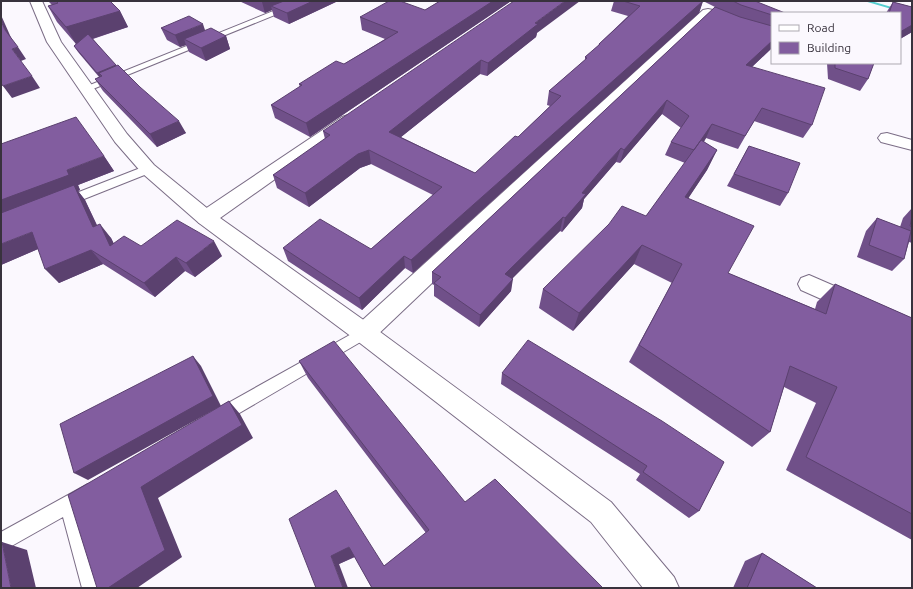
<svg xmlns="http://www.w3.org/2000/svg" width="913" height="589" viewBox="0 0 913 589" font-family="Ubuntu,sans-serif">
<rect width="100%" height="100%" fill="#fbf8fe"/>
<g fill="none" stroke-linecap="round" stroke-linejoin="round">
<path fill="#55cdcf" fill-rule="evenodd" d="M864 1H871L912 13V15Z"/>
<g stroke="#7b6d86" stroke-width="2">
<path id="service" d="M298 1H309L88 91 85 92 80 89Z
M148 165 154 169 152 172 69 205H61L59 202 61 199Z
M364 327 369 329 371 333 369 337 224 422 218 425 212 422 210 417 212 412Z
M88 484 94 487 97 493 94 499 78 508 102 588H82L63 517 1 552V532Z"/>
</g>
<g stroke="#7b6d86" stroke-width="2">
<path id="minor" d="M708 9 713 10 715 13 713 16 372 340 364 343 356 340 352 333 356 326 703 10Z
M348 115 354 117 356 120 354 123 213 223 206 225 199 223 196 218 199 213 342 117Z
M887 133 912 140V150L881 142 878 138 881 134Z
M809 275 862 298 865 304 862 310 854 313 846 310 801 290 798 284 801 278Z"/>
</g>
<g stroke="#7b6d86" stroke-width="2">
<path id="tertiary" d="M30 1H42L61 42 127 134 154 165 213 213 372 326 611 502 674 577 679 588H643L591 522 356 340 199 223 142 173 115 142 47 42Z"/>
</g>
<use href="#service" fill="#fff" fill-rule="evenodd"/>
<use href="#minor" fill="#fff" fill-rule="evenodd"/>
<use href="#tertiary" fill="#fff" fill-rule="evenodd"/>
</g>
<path fill="#705089" d="M48 1H110L120 11 128 27 93 39 116 66 186 133 157 147 103 91 95 79 99 77 78 52 74 46 76 44 57 22 48 6 52 5Z
M239 1H338L289 24 274 17 272 10 265 13Z
M440 1H511L310 137 275 118 271 105 300 87 299 84 344 64 385 39 362 30 360 17 425 10Z
M614 1H703L699 13 413 273 405 268 362 310 288 261 283 248 371 249 433 195 371 164 360 168 309 207 277 188 273 175 325 139 323 131 537 33 536 37 487 76 480 74 401 137 475 173 518 137 550 106 547 105 549 91 585 60V57L598 46 599 44 628 16 611 11Z
M703 1H755L772 13V48L752 67 812 125 803 138 754 121 738 149 706 138 704 142 717 150 707 170 688 198 728 273 815 309 817 302 835 284 912 318V540L786 470 816 403 784 387 770 432 752 447 629 362 672 283 634 264 573 331 539 308 543 289 646 216 685 163 665 155 671 142 681 128 662 114 620 163 616 162 604 176 584 199 582 208 562 232 560 231 512 278 511 291 479 327 434 296V285L432 284V272L715 7Z
M893 2 912 7V32L900 39V13H886Z
M161 28 205 31 226 36 230 49 206 61 189 52 186 45 180 47 167 40Z
M827 63H874L868 79 860 91 828 79Z
M749 146 788 193 780 206 727 186Z
M104 156 114 171 78 185 80 190 78 191 85 200 97 225 111 238 114 244 222 256 195 277 185 271 155 297 103 264 59 283 38 249 1 265Z
M912 208V243L909 242 904 259 892 271 857 257 866 231 877 218 900 227 903 218Z
M299 361 465 502 372 588 355 557 339 564 289 519 384 566 426 533 308 378Z
M502 373 724 462 699 511 689 518 636 480 640 474 501 384Z
M762 553 817 588H733L745 561Z"/>
<path fill="#5b416f" d="M264 1H294L271 6 272 10 265 13 262 2Z
M313 1H338L289 24 287 13Z
M493 1H511L310 137 306 123Z
M565 1H580L537 33 536 37 487 76 488 63 535 23Z
M703 1 699 13 413 273 411 260Z
M120 11 128 27 76 44 66 27Z
M1 15 13 42 5 30 1 21Z
M203 24 207 36 184 39 186 45 180 47 175 35Z
M912 25V32L900 39V32Z
M226 36 230 49 206 61 201 48Z
M772 41V48L739 79 746 65Z
M18 47 26 59 21 61 12 49Z
M481 60 480 74 391 145 389 132Z
M116 65 119 72 99 73 102 78 101 79 97 73Z
M32 76 40 88 12 98 3 86Z
M667 100 662 114 620 163 624 150Z
M179 121 186 133 157 147 150 134Z
M712 124 706 138 688 164 694 150Z
M621 148 616 162 584 199 582 208 562 232 565 218 582 193Z
M369 150 371 164 360 168 309 207 305 193 358 154Z
M717 150 707 170 676 217 685 197Z
M104 156 114 171 78 185 80 190 78 191 85 200 104 241 1 220V200L67 170Z
M563 217 560 231 504 287 505 274Z
M100 224 111 238 122 260 110 246Z
M32 232 45 246 1 265V244Z
M214 241 222 256 195 277 186 263Z
M642 245 634 264 573 331 579 313Z
M91 250 103 264 59 283 45 269Z
M404 256 405 268 362 310 359 298Z
M176 257 185 271 155 297 144 283Z
M513 279 511 291 479 327 480 315Z
M193 356 201 366 221 406 88 480 74 473Z
M229 401 240 414 253 438 158 498 182 557 137 588H108L141 487Z
M2 542 27 550 36 588H11Z
M349 547 356 556 339 564 348 588H343L331 556Z"/>
<path fill="#825d9f" stroke="#5b416f" d="M56 1H110L120 11 66 27 48 6 58 3Z
M284 1H313L287 13 271 6Z
M389 1H400L425 10 440 1H493L306 123 271 105 302 85 299 84 336 61 344 64 398 32 360 17Z
M514 1H565L535 23 538 24 488 63 481 60 389 132 475 173 515 136 518 137 561 96 549 91 587 58 585 57 600 44H599L640 6 623 1H703L411 260 404 256 359 298 283 248 320 219 371 249 442 187 369 150 358 154 305 193 273 175 330 135 323 131Z
M733 1H755L785 13H772V15L741 5Z
M893 2 912 7V25L900 32V13H889Z
M715 7 740 17 772 26V41L746 65 825 88 812 125 762 108 745 136 712 124 694 150 671 142 689 116 667 100 624 150 621 148 608 162 582 193 586 194 565 218 563 217 505 274 513 279 480 315 434 283 441 277 432 272Z
M189 16 203 24 175 35 161 28Z
M1 21 5 30 18 47 12 49 32 76 3 86 1 83Z
M211 28 226 36 201 48 184 39Z
M88 34 116 65 97 73 74 46Z
M835 63H874L868 79 835 68Z
M118 65 140 87 179 121 150 134 95 79 102 76 99 73Z
M76 117 104 156 67 170 69 175 1 200V144Z
M701 140 717 150 685 197 754 226 728 273 826 314 835 284 912 318V514L806 457 837 387 790 366 770 432 639 345 682 264 642 245 579 313 543 289 609 224 622 206 646 216Z
M749 146 800 163 788 193 734 174Z
M74 185 93 227 100 224 110 246 124 236 141 246 177 220 214 241 186 263 176 257 144 283 91 250 45 269 32 232 1 244V213Z
M912 216V227L910 226Z
M877 218 911 231 904 259 869 245Z
M528 340 662 421 724 462 699 511 643 472 647 466 502 373Z
M334 341 465 502 495 479 603 588H372L349 547 331 556 343 588H316L289 519 336 490 384 566 429 530 299 361Z
M193 356 213 396 74 473 60 424Z
M229 401 242 425 141 487 165 550 108 588H97L68 495Z
M1 542H2L11 588H1Z
M762 553 817 588H747Z"/>
<rect width="913" height="589" fill="none" stroke="#38323d" stroke-width="4"/>
<rect x="771" y="12" width="130" height="52" fill="#fbf8fe" stroke="#ada9b1"/>
<rect x="779" y="25" width="20" height="6" fill="#ffffff" stroke="#ada9b1"/>
<text x="807" y="32" font-size="12" fill="#38323d">Road</text>
<rect x="779" y="42" width="20" height="12" fill="#825d9f" stroke="#ada9b1"/>
<text x="807" y="52" font-size="12" fill="#38323d">Building</text>
</svg>
